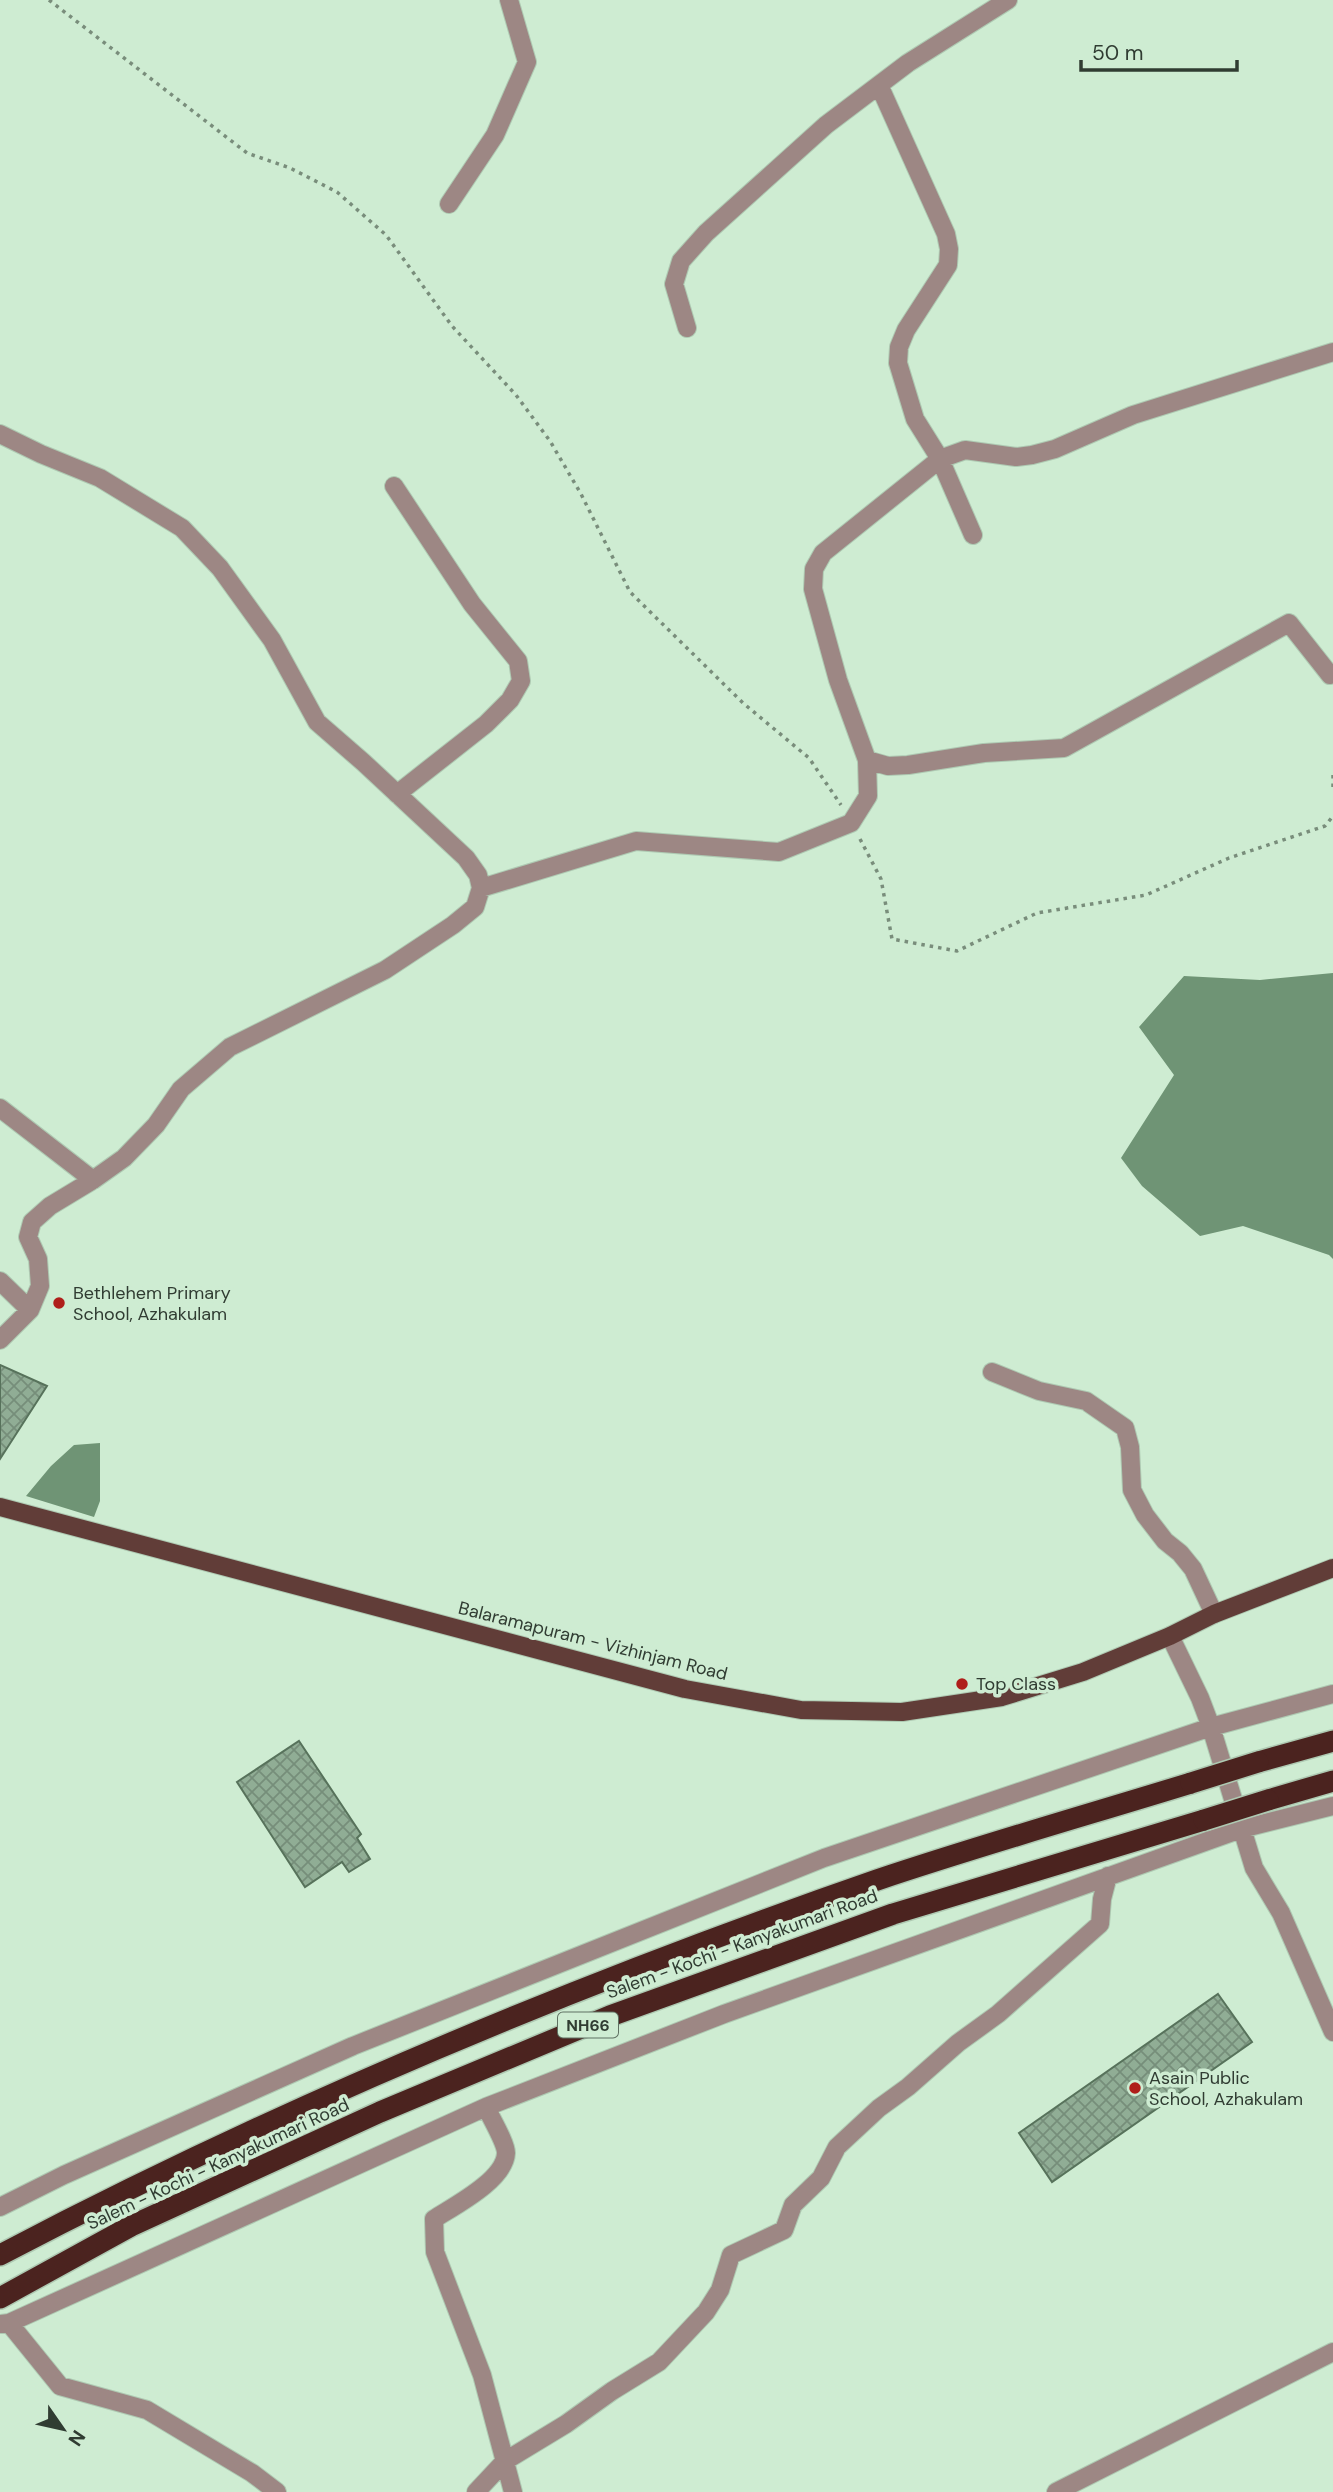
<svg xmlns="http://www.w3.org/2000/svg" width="1333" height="2492" viewBox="0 0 1333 2492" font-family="'DM Sans',sans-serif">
<defs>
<pattern id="building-cross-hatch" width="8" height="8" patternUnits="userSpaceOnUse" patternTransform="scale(1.75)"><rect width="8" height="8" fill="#90ad95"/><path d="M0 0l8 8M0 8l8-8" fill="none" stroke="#768e7a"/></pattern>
</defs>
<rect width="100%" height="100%" fill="#ceecd2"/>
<path fill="#6f9475" d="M1333 973V1259L1329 1255 1243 1226 1200 1236 1142 1186 1121 1158 1174 1075 1139 1027 1184 976 1260 980Z
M100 1443V1501L94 1517 26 1496 51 1466 74 1445Z"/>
<path fill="url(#building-cross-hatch)" stroke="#57725b" stroke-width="2" d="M0 1365 47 1386 0 1459Z
M299 1741 361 1834 357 1838 370 1859 349 1872 342 1862 305 1887 237 1782Z
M1218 1994 1252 2042 1052 2182 1019 2133Z"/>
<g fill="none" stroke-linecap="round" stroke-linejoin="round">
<g stroke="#aec9b2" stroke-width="20">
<path id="minor" d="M879 85 946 234 949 249 948 265 906 330 899 347 898 363 915 419 940 459 973 535
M449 204 495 135 527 62 509 0
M687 328 674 284 681 261 706 233 826 125 908 63 1008 0
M1333 352 1133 415 1055 449 1032 455 1016 457 965 450 940 459 823 553 814 569 813 589 838 680 867 760 888 766 908 765 984 753 1064 748 1289 623 1330 675 1333 674
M0 434 41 454 100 478 182 528 220 568 272 640 317 722 363 762 466 858 478 875 481 888 475 907 453 925 385 970 230 1047 181 1089 156 1125 124 1158 93 1180 50 1206 32 1222 28 1237 38 1259 40 1286 30 1310 0 1340
M394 486 472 604 518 661 521 681 510 700 486 724 397 794
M481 888 636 841 779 852 851 823 868 796 867 760
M0 1108 93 1180
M0 1281 30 1310
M992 1372 1039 1391 1086 1401 1125 1428 1130 1447 1132 1490 1145 1515 1165 1541 1180 1553 1193 1569 1214 1614
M1170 1636 1200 1698 1211 1727 1254 1868 1281 1913 1333 2032
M486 2107C491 2118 506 2143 506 2153 505 2180 454 2206 434 2219L435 2252 482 2375 513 2492
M0 2207 64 2175 353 2046 824 1858 1211 1727 1333 1694
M9 2323 60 2386 147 2410 252 2473 277 2492
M0 2324 9 2323 486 2107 724 2014 1241 1829 1333 1806
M476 2492 505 2461 566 2424 612 2391 659 2362 706 2312 720 2290 731 2255 784 2230 793 2205 821 2178 837 2147 879 2108 908 2087 958 2043 998 2014 1100 1924 1102 1899 1108 1876
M1056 2492 1333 2352"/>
</g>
<g stroke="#aec9b2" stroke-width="20">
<path id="major" d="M0 1507 685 1689 801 1710 902 1712 1002 1697 1083 1672 1170 1636 1214 1614 1333 1568"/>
</g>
<g stroke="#aec9b2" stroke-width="24">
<path id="highway" d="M1258 1762 1333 1741
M1268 1800 1333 1781
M0 2255C282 2107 577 1984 877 1880 981 1845 1087 1815 1191 1783
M0 2298 131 2226 380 2112 610 2016 893 1914 1204 1820"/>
</g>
<path stroke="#798d7b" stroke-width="3.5" stroke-dasharray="3.5 5" stroke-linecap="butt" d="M49 0 247 153 290 168 337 192 386 235 452 326 516 395 550 441 581 494 630 592 743 703 809 758 841 805
M1333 775V788
M860 839 881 879 892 939 957 951 1037 913 1146 895 1229 858 1325 826 1333 816"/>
<use href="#minor" stroke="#9d8784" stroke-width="18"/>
<use href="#major" stroke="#613d38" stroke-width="18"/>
<use href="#highway" stroke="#4b231f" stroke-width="21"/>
<g stroke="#aec9b2" stroke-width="24" stroke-linecap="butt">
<path id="highway-bridge" d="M1191 1783 1258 1762
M1204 1820 1268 1800"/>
</g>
<use href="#highway-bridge" stroke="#4b231f" stroke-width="21"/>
</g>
<g fill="#af1e1a" stroke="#ceecd2" stroke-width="2.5">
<circle cx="59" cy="1303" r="7"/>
<circle cx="962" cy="1684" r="7"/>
<circle cx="1135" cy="2088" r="7"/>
</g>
<g text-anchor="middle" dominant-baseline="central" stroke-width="7" stroke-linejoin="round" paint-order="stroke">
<rect fill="#ceecd2" stroke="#5f7162" stroke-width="2" x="558" y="2012.5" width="60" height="25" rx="5"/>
<g font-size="16" font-weight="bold" fill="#303c32">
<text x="588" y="2025">NH66</text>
</g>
<g font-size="18" fill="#303c32" stroke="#ceecd2" text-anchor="start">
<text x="73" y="1293">Bethlehem Primary<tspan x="73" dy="21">School, Azhakulam</tspan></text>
<text x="976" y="1684">Top Class</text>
<text x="1149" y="2078">Asain Public<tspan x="1149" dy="21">School, Azhakulam</tspan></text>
</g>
<g font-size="18" fill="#303c32" stroke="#ceecd2">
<text transform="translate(593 1641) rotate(14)">Balaramapuram - Vizhinjam Road</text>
<text transform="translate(742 1944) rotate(-20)">Salem - Kochi - Kanyakumari Road</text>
<text transform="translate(218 2164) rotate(-25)">Salem - Kochi - Kanyakumari Road</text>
</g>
</g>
<g transform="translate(63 2429) rotate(124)" stroke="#ceecd2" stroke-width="5" paint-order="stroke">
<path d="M0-5L12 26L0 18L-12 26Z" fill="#303c32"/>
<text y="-10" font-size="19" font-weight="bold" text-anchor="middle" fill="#303c32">N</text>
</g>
<path d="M1081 60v10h156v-10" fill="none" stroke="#303c32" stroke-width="3.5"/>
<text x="1092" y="60" font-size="21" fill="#303c32" stroke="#ceecd2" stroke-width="5" paint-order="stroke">50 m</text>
</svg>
